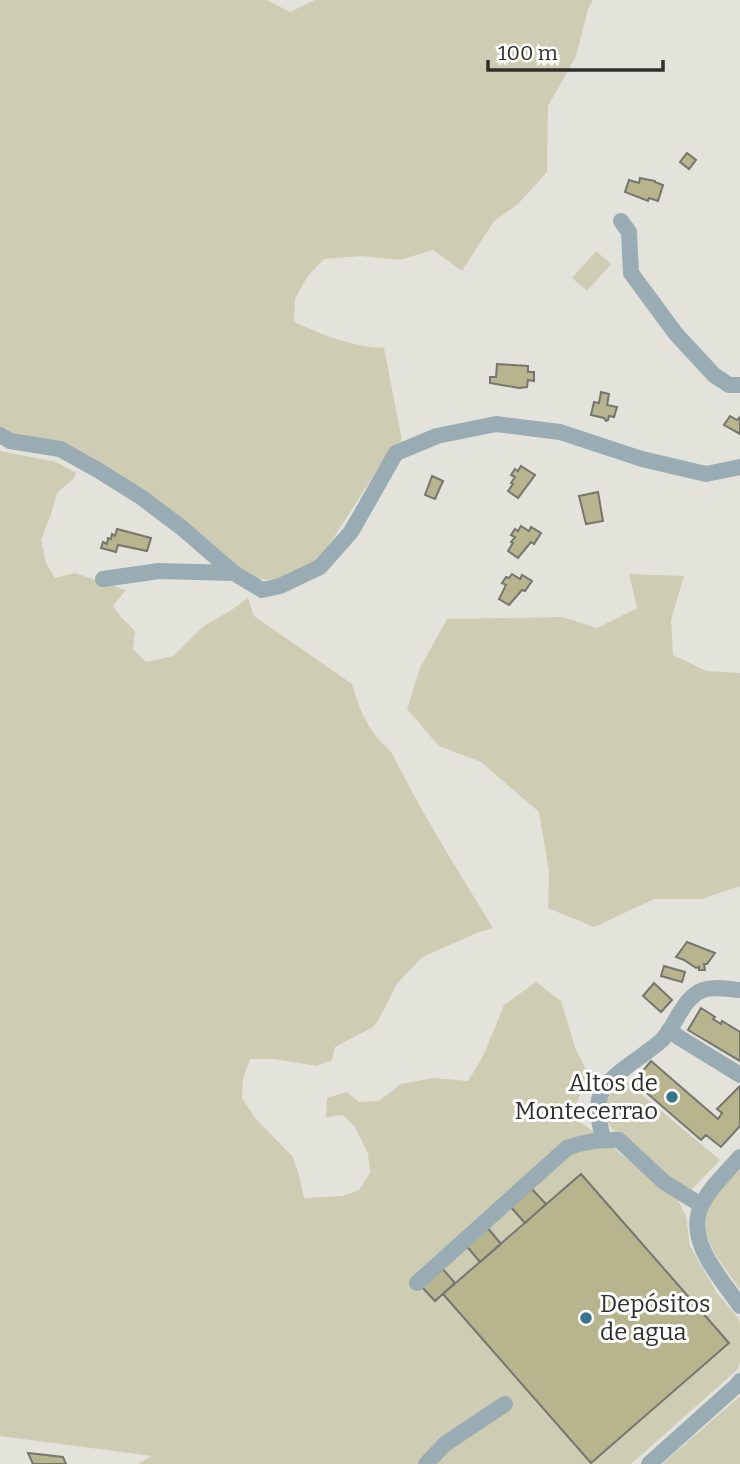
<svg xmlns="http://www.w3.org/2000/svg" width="740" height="1464" viewBox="0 0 740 1464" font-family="Bitter,serif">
<rect width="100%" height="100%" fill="#e3e3dc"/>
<path fill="#ceccb2" d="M0 0H267L290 12 315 0H593L588 9 576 56 548 106 547 172 517 205 494 221 462 271 433 250 400 260 361 256 324 259 307 277 295 299 294 322C323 335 352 347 384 348L402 440 386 456 320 559 299 571 275 580 257 579 242 572 120 480 13 438 0 430Z
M596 251 611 264 587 291 572 278Z
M0 451 56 462 76 473 73 479 57 493 51 514 41 540 46 563 55 578 75 573 126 590 113 606 120 616 135 631 133 649 146 662 173 656 204 626 230 611 248 598 254 616 352 684C358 705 365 724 380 741 385 747 391 750 394 757 423 816 459 872 493 928L477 933 422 957 397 984 379 1019 373 1027 335 1047 332 1060 317 1066 274 1059H250L243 1079 242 1098 255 1118 293 1157 299 1175 304 1198 343 1196 359 1190 370 1173 368 1153 355 1127 343 1115 326 1117 327 1098 347 1092 359 1102 379 1101 401 1084 433 1078 468 1081 484 1054 504 1005 536 982 561 1001 576 1050 589 1076 574 1108 577 1121 586 1126 678 1200 686 1216 690 1246 717 1293 739 1319 740 1324V1361L738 1369 631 1464H140L139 1463 152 1456 0 1436Z
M629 574 684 576 671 620 673 655 706 671 740 673V886L702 899H654L594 927 548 908 549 872 539 812 481 762 439 746 407 709 420 668 447 619 562 617 597 628 637 608Z
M624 1080 720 1160 690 1191C681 1185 671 1180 662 1174 650 1166 606 1128 604 1116 602 1099 613 1090 624 1080Z
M740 1170V1289C718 1258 686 1226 720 1189 726 1182 733 1176 740 1170Z
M740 1396V1464H662Z"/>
<path fill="#b7b48e" stroke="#767670" stroke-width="2" d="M687 153 696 160 689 169 680 162Z
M640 178 655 181V182L663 185 658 201 649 198 648 201 625 192 629 180 639 183Z
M497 364 528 366V372H534V381L528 380 527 387 519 388 490 383V377H496Z
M601 392 609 394 607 405 617 407 614 417 609 416 608 420 606 421 604 418 591 415 594 402 599 403Z
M730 416 737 420 740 417V434L724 425Z
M521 466 535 475 518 498 508 491 513 484 511 483 515 477 511 475 515 469 518 471Z
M432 476 443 481 435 499 425 495Z
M598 492 603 521 586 524 579 496Z
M521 526 529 531 531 527 541 533 534 544 531 542 518 558 508 551 513 543 511 542 515 537 511 535 515 529 518 531Z
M117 529 151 538 147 551 118 545 116 552 101 548 103 542 107 544 108 538 111 539 112 534 115 536Z
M512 574 520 579 522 575 532 581 525 591 522 590 509 605 499 599 506 585 502 583 506 577 509 578Z
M687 942 715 953 707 964H704L705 970H699V967L696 968 684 960 676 957Z
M664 966 685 972 682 982 661 976Z
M654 983 672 1000 661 1012 643 996Z
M701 1008 715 1017 713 1019 721 1024 722 1021 740 1032V1061L688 1030Z
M651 1061 718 1119 722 1113 717 1109 740 1086V1126L721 1147 706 1135 701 1140 634 1082Z
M581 1174 729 1343 591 1463 443 1294Z
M530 1187 546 1204 525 1223 509 1205Z
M486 1226 501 1244 480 1262 465 1244Z
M441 1267 455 1283 435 1301 420 1285Z
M28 1453 63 1457 66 1464H33Z"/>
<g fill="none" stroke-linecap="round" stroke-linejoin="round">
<path stroke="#99abb3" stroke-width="16" d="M621 221 629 232 631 273 676 334 714 375 729 385H740
M0 435 10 441 60 449 96 469 141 497 182 528 234 573 262 590 280 586 320 567 351 532 396 453 437 436 496 424 560 432 642 459 706 474 740 467
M103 579 159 571 234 573
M669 1030 680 1038 740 1075
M604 1140C599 1125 595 1108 601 1093 610 1074 646 1055 662 1040 676 1026 682 998 703 990 714 986 728 989 740 990
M740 1157C727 1172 711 1186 702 1204 684 1240 721 1278 740 1306
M417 1283 567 1148C585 1141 600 1140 619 1140L664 1182 701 1205
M426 1464 445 1444 505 1404
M649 1464 736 1386 740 1381"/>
</g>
<g fill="#38748c" stroke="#fffffe" stroke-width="2.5">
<circle cx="672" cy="1097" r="7"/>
<circle cx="586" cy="1318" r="7"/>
</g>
<g text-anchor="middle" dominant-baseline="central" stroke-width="6" stroke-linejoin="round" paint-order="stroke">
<g font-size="24" fill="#2f2f2d" stroke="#fffffe" text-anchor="end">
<text x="658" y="1083">Altos de<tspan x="658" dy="28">Montecerrao</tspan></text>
<text x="600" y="1304" text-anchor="start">Depósitos<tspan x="600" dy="28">de agua</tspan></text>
</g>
</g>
<path d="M488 60v10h175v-10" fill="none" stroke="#2f2f2d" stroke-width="3.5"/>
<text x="498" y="60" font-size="21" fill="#2f2f2d" stroke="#fffffe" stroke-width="5" paint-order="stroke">100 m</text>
</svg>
